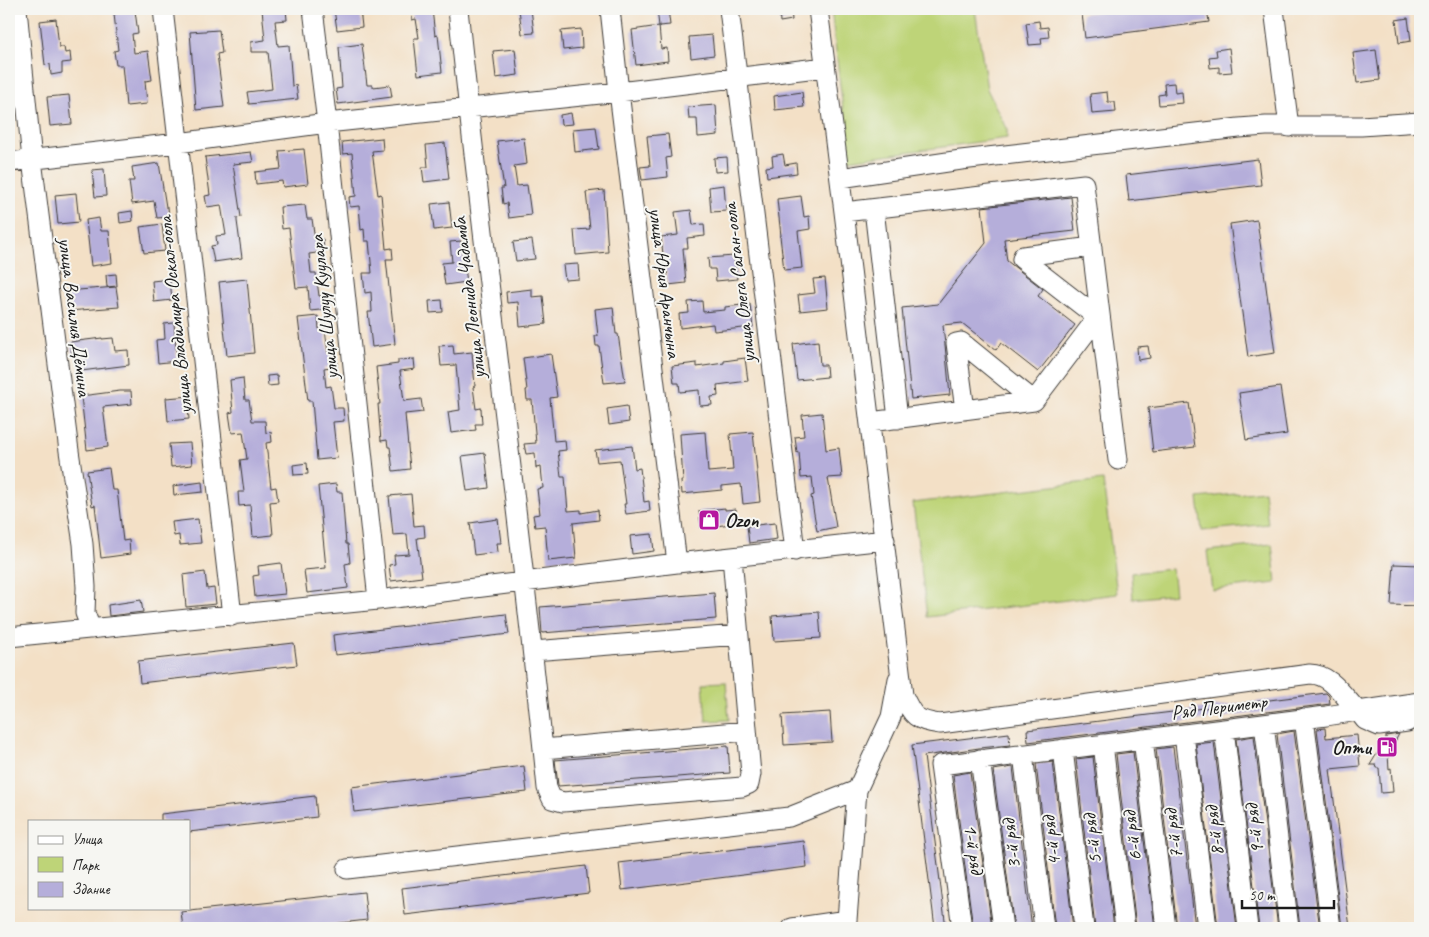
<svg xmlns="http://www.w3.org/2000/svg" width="1429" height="937" viewBox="0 0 1429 937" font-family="Caveat,sans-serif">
<rect width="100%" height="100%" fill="#f6f6f2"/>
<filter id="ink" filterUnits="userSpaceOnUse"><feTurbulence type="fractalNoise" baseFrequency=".02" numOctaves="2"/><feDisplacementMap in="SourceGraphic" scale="10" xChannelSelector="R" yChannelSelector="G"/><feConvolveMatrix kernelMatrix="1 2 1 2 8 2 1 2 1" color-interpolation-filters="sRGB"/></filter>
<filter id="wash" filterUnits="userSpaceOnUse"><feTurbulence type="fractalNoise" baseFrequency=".0096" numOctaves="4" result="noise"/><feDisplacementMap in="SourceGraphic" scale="20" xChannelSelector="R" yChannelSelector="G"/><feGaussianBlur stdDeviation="1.12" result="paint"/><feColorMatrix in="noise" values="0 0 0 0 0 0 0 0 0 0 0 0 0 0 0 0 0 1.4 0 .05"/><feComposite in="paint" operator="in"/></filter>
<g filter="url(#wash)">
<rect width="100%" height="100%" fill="#f3e0c6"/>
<path fill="#bed478" stroke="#6d784a" d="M831 9H975L987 89 1007 130V138L849 160Z
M1103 480 1117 594 927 617 913 503Z
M1264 491 1268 524 1202 531 1198 498Z
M1272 544 1276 583 1212 590 1207 551Z
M1172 569 1175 594 1133 599 1131 573Z
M726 682 729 720 706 721 703 683Z"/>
<g id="blocks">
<path fill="#b5aeda" d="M262 9H286L287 20 275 21 278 46 289 45 292 86 296 85 298 99 249 104 247 92 272 89 268 52H251V42L265 40Z
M334 9H360L362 27 337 30Z
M411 9H432L435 36 438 35 442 72 418 75 414 38H419L416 19 412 20Z
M519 9H531L534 33 522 34Z
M657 9H668L670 25 659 26Z
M779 9H791L792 20 780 22Z
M1110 9H1207L1209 22 1085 38 1082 14 1110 10Z
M135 11 138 33 132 34 134 53 148 51 152 80 145 81 147 104 126 106 122 65H116L114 51 118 50 114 14Z
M1408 18 1411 41 1399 43 1396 20Z
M56 19 59 47H64L65 53 70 52 71 62 62 63V73L51 75 50 64 45 65 40 21Z
M1039 21 1040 28 1048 27 1049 37 1041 38 1042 44 1029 45 1026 23Z
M659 26 661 49 667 48 668 61 636 65 632 30Z
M581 29 582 48 563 50 561 31Z
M219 30 222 53 217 54 224 107 196 110 190 32Z
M712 35 714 55 691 58 689 37Z
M362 44 367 85H373V87L390 85 392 97 338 104 336 89 342 88 339 47Z
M1229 48 1232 72 1219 73V67L1210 68 1209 57 1217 56 1216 50Z
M515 49 518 75 496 78 493 51Z
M1376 50 1380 80 1357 83 1353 53Z
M1174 83 1175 93 1182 92 1183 103 1159 105 1158 95 1165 94 1164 84Z
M802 92 804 107 775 110 774 96Z
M1107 92 1108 102H1115L1116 112 1092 114 1090 94Z
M69 95 72 124 50 126 47 97Z
M716 105 718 135 698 137 697 119H689L688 107Z
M571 113 573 124 561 125 560 115Z
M596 127 599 149 575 152 573 129Z
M668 134 671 157 666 158 668 177 642 180 640 167 650 166 647 136Z
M382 138 383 150 372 151 378 195 381 194 386 249 392 248 393 259H386L395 344 372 347 368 312H372L371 292 365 293 363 273H372L369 241H365L364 229 361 230 359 206 350 207 349 197 356 196 352 153 343 154 342 142Z
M524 138 527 164 514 166 517 186 527 185 531 215 509 218 507 203 503 204 501 188H504L497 141Z
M445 143 449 179 424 182 422 167H428L426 145Z
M304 149 308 184 283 187 282 181 256 184 255 172 281 169 279 151Z
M251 152 253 162 233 164 241 217 237 218V221L242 258 214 262 211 246 217 245 216 236 226 235 221 205 207 207 205 196 210 195 205 157Z
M783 154 785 165 796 163 797 173 767 177 766 167 773 166 772 156Z
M727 157 728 171 715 172 714 158Z
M1258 159 1261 185 1129 201 1126 175Z
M159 163 166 207H168L169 217 157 218 154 201 132 204 129 181H134L132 167Z
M104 169 106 196 95 197 92 170Z
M724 185 726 211 711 212 709 187Z
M604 190 608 252 576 255 574 230 590 229 586 192Z
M76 193 79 222 58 224 55 195Z
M801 196 804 217 809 216 810 229 798 231 802 268 784 270 780 236H781L777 199Z
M1071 197 1075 231 1004 239 1007 261 1043 289 1038 296 1075 325 1038 372 1001 343 996 350 962 323 943 325 950 395 911 399 902 308 938 304 986 243 982 207Z
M449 202 452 228 434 230 431 204Z
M305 205 307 219H312L315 240 323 239 324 252 309 254 311 273H316L319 296 329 295 330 309 310 311 308 287 296 288 289 228 282 229 280 207Z
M691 210 693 225 704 224 705 236 687 238 688 248H683L686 283 668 285 667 271H665L661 237 678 235 675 212Z
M132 211 133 221 120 223 119 213Z
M99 218 101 231H109L112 263 91 266 86 220Z
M1257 220 1275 353 1248 357 1230 224Z
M162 224 165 251 144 253 140 227Z
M532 240 535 259 516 261 513 242Z
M461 241 467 282 445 285 442 263 452 262 450 242Z
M734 256 737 279 716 281 715 269H709L708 258Z
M578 264 579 279 565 280 563 265Z
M116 274 117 286 107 287 106 275Z
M825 278 828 308 800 311 798 295 815 293 813 279Z
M170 279 172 300 154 302 152 281Z
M247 279 254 353 227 356 219 282Z
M116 287 119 307 68 311 66 291Z
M532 289V297L543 296 546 324 520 327 518 302 507 303 506 292Z
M442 300 443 312 430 313 429 301Z
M702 301 703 312 725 310V307L750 304 753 327 714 331 713 324 680 328 679 314 689 313 688 302Z
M613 307 616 334H618L625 381 604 383 599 346H596L595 336H598L595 309Z
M318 316 319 329H325L328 353 336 352 337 366 324 368 326 387 331 386 334 408H343L344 421 333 422 337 458 317 460 312 401H308L298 318Z
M174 323 177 361 158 363 156 340 165 339 164 324Z
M102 338V339L113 338 115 351 128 350 129 365 81 371 79 353 72 354 70 342Z
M818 341 820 365H826L827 377 797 380 793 344Z
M453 345 454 354 472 352 475 386 473 387 476 409 481 408 482 424H475L476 430 451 433 448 412 460 410 456 365 441 366 439 346Z
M1148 346 1150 358 1138 360 1137 347Z
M551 354 557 397 550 398 554 441 565 440 566 450 558 451 561 477H565L568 511 581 510V513L598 510 599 520 573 523 576 558 548 561 545 526 535 527 533 515 540 514 537 489 543 488 541 467 536 468 535 453 526 454 524 444 536 443 532 400H527L526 390H527L523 358Z
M745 358 748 381 717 385 718 396 711 397 712 405 700 406 699 390 680 392 679 383H674L672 366 697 363V367L724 363V361Z
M414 359 415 369 400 371 404 401 421 399 423 412 405 414 410 469 393 471 390 447H388L387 440 381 441 378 404H380L376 367 398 364V360Z
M277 375 278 385 268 386 267 376Z
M243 378 245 400H249L252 421H265L266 433 271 432 272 442 266 443 271 488 276 487 278 501 270 502 273 535 253 537 250 505 239 506 238 492H244L240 460 247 459 243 432 232 433 229 413 233 412 230 380Z
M1280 387 1287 434 1246 440 1239 393Z
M120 391H131L132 404 103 407 108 447 87 450 81 396Z
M191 396 192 408H188L189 419 168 421 166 398Z
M1189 403 1195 447 1153 452 1148 408Z
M627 406 629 422 609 425 607 409Z
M822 413 826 450 839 448 842 477 828 478 836 527 817 531 811 496 814 495 812 477 801 478 799 452 797 453 795 437 804 436 802 415Z
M705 432 708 472 733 470 730 434 753 432 760 502 743 504 741 484 722 486V490L682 494 681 481H683L680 434Z
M190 443 192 465 171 467 169 444Z
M632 446 635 469 640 468 644 502 649 501 650 511 626 514 624 504H626L620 460 597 462 595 450Z
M485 453 489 488 467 491 462 456Z
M307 463 308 474 294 475 293 465Z
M109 468 112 490H117L123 541 129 540 130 554 101 558 95 505 92 506 87 471Z
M202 482 203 492 174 495 173 486Z
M336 484 337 492H342L346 544H348L350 563 345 564 348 588 307 593 304 570 326 568 318 486Z
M411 494 414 526 424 525 425 537 417 538 422 577 391 581 389 565 395 564 394 555 409 554 407 534 393 535 389 496Z
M725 508V510L736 509 738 523 701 528 699 511Z
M198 519 201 543 180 545 179 535 174 536 172 522Z
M498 519 501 543H497L498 552 474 555 470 523Z
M775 523 777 539 749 543 747 526Z
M652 534 654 551 632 554 630 536Z
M281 563 285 594 255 597 253 576 259 575 258 566Z
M1394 564 1420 565V606L1391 605Z
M205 572 207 589 214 588 216 604 186 607 183 575Z
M714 593 716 619 542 633 540 607Z
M141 600 143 612 109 616 108 605Z
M819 612 821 638 774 641 772 616Z
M506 614 509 634 335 655 333 635Z
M294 643 297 665 140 683 138 661Z
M1326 693 1329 696 1330 704 1028 742 1027 730Z
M830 712 832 742 784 745 782 715Z
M1325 728 1326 738 1357 735 1360 766 1330 769 1350 928H1342L1317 729Z
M1294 731 1317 907 1320 928H1300L1277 734Z
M1009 733 1010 745 979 748 924 756 946 928H935L912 745Z
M1399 734 1388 755 1389 769 1391 768 1393 792 1381 793 1379 768H1377L1376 765H1370L1386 739V736Z
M1254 736 1278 928H1259L1236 739Z
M1214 742 1237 928H1218L1196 744Z
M728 746 730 773 558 786V785L555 760Z
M1173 747 1191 892 1195 928H1177L1156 749Z
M1133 752 1155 928H1136L1116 754Z
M1093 757 1114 928H1095L1076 759Z
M1053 762 1073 928H1055L1036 764Z
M524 766 527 792 354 812 351 787Z
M1013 767 1029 905 1032 928H1014L993 770Z
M970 772 992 928H973L953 775Z
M315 796 317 817 189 832V821H161V814Z
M804 841 807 867 622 890 619 863Z
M586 866 589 893 405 915 402 888Z
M364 892 367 920 298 928H183L181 912Z"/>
</g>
</g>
<g filter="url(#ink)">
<use href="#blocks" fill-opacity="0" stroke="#3c3936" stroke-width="1"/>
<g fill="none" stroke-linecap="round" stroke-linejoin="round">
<g stroke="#3c3936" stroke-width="21">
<path id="minor" d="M17 9 32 160 69 451 83 544 86 587 85 613 91 629
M163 9 232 616
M313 9 327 123 378 600
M458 9C485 269 521 528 547 788L552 799 563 802 742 787 749 784 751 774 732 557
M610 9 619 92 677 563
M729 9 795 551
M818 9 844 212 903 695C913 717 915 720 940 724L1310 674C1331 674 1344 697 1358 711L1420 702
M1274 9 1289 127
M9 162 178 143 327 123 619 92 825 67
M840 178 961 160 1239 128 1266 126H1361L1420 122
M874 209 898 419
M844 212 1084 184 1100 314 1034 401 870 422
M1092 247 1023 256 1022 259 1098 318
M1100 314 1118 460
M965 410 956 343 961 342 1034 401
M9 637 378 600 677 563 885 540
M533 651 738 635
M1304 718 1331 928
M1264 724 1289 928
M1224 729 1248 928
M1184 734 1207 928
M1143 739 1166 928
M1103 744 1125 928
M543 749 747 731
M1063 749 1084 928
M1023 754 1044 928
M980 759 1003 928
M347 869 789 817 857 790 891 717 898 679
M792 928 847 920 857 790
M962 928 940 765 1326 716 1358 711 1365 720 1379 726 1407 722 1420 713"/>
</g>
<use href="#minor" stroke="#fff" stroke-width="19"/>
</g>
</g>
<defs>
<g id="shop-square" transform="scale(1.125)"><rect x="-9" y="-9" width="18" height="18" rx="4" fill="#b5179e" stroke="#f6f6f2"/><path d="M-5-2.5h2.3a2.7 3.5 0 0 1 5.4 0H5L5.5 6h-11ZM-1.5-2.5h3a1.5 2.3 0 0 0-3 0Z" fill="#fff"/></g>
<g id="fuel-square" transform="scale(1.125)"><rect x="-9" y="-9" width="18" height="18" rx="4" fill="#b5179e" stroke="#f6f6f2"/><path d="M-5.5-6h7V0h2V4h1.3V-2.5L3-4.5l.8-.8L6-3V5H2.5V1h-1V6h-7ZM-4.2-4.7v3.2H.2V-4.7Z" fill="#fff"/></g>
</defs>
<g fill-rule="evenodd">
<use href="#shop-square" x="709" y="520"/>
<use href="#fuel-square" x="1387" y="747"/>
</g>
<g text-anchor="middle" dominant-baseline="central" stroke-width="4" stroke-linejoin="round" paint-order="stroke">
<g font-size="20" fill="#1c1c1c" stroke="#f6f6f2">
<text transform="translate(665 283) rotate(83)">улица Юрия Аранчына</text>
<text transform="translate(739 283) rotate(-97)">улица Олега Саган-оола</text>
<text transform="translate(469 298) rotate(-97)">улица Леонида Чадамба</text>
<text transform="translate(324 307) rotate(-96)">улица Шулуу Куулара</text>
<text transform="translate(175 315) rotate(-96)">улица Владимира Оскал-оола</text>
<text transform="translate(75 317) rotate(83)">улица Василия Дёмина</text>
<text transform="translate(1219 707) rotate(-7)">Ряд Периметр</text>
<text transform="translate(1254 829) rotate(-97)">9-й ряд</text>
<text transform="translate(1214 831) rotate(-97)">8-й ряд</text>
<text transform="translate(1173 834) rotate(-97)">7-й ряд</text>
<text transform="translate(1132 836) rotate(-97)">6-й ряд</text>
<text transform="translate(1092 839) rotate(-97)">5-й ряд</text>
<text transform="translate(1051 841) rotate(-97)">4-й ряд</text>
<text transform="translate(1011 844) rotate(-97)">3-й ряд</text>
<text transform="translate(974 849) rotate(82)">1-й ряд</text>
</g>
<g font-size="20" font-weight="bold" fill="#1c1c1c" stroke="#f6f6f2" text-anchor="start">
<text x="725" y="520">Ozon</text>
<text x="1371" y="747" text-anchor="end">Опти</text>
</g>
</g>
<rect width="1429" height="937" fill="none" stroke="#f6f6f2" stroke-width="30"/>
<rect x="28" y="820" width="162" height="90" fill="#f6f6f2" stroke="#9f9f9c"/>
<rect x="38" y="836" width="25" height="8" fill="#ffffff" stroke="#9f9f9c"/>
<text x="72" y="844" font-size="15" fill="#1c1c1c">Улица</text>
<rect x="38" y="857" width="25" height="15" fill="#bed478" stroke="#9f9f9c"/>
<text x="72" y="870" font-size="15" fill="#1c1c1c">Парк</text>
<rect x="38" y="882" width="25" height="15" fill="#b5aeda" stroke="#9f9f9c"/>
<text x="72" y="894" font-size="15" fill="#1c1c1c">Здание</text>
<path d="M1242 900v8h92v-8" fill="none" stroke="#1c1c1c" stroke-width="2.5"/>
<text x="1249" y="900" font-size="15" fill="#1c1c1c" stroke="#f6f6f2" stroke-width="4" paint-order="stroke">50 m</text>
</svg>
